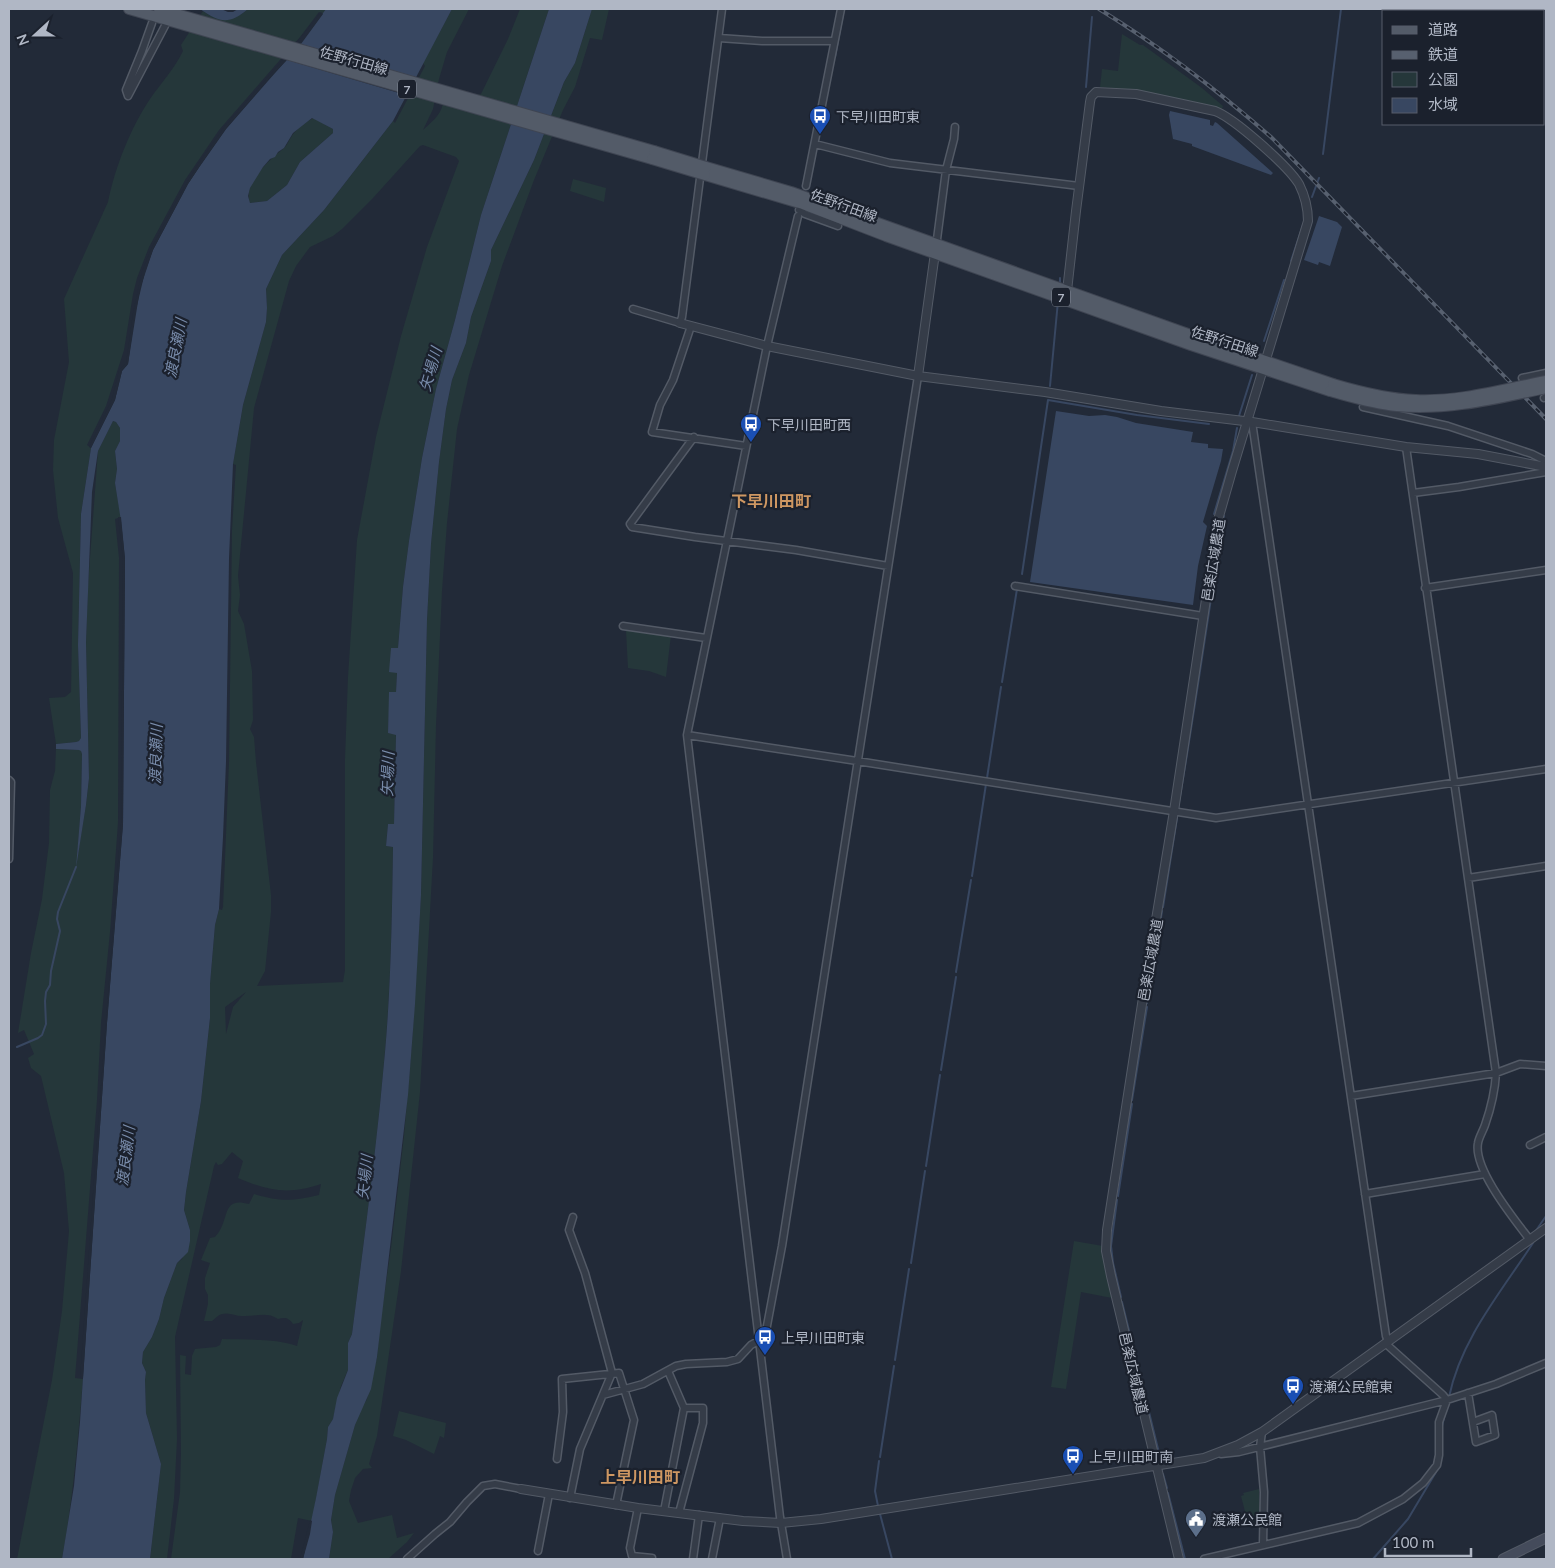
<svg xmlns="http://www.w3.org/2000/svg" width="1555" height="1568" viewBox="0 0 1555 1568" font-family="Lato,'Noto Sans JP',sans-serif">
<rect width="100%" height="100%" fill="#222a38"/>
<path fill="#25373a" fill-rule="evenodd" d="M248 9H326L323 14 319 12 300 37 219 130 185 180 163 221 149 247 137 278 133 294 124 350 106 406 87 445 91 448 81 514 78 645 81 738 80 741 76 742 56 744 49 698 65 697 71 692 73 573 58 518 53 470 54 440 69 362 64 299 108 202C115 167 131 127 150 99 161 83 175 68 183 51L181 45 203 11 211 16 240 15Z
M452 9H469L447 52 439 79 433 109 423 130C442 113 442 112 446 87L477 95 481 94 508 39 520 9H549L481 215 455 320 436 389 422 458 409 541 403 587 398 648H391L397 673 396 693 390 692 388 733 396 734 394 825 388 824 386 846 393 847C392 915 391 983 385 1051 377 1146 364 1240 352 1334L348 1343V1370L341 1386 333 1419 328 1427 327 1439 312 1521 298 1518 291 1559H171L180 1492 181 1453 180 1355 186 1356 185 1374 191 1375 192 1356 195 1349 216 1347 220 1345 222 1339C245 1340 276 1338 297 1346L303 1320 299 1323 293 1324C289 1318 285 1317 278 1319 266 1311 255 1317 242 1316 235 1316 230 1312 222 1314 218 1315 216 1318 212 1321H204L208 1304V1295L205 1289V1278L210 1263 201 1260 210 1238 215 1237C231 1220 220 1196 249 1204L254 1194C280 1202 294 1201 319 1195L321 1184C289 1195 268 1191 238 1178L243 1161 232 1152 222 1164 218 1165 216 1162 214 1166 175 1337 177 1439 174 1499 167 1559H150L161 1464 146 1413 145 1380 146 1372 142 1363 143 1352 152 1337 159 1319 164 1298 177 1263 182 1259 190 1230 184 1210 186 1192 201 1101 210 1018V984L215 925 219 909 222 910 223 907 229 762 232 530 236 465 233 464 243 405 266 322 267 308 266 289 282 255 324 210 393 121 395 123 425 66 423 63ZM423 145 456 157 459 161 427 247 401 336 376 437 357 540 348 677 345 759V970L343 982 257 986 265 971 271 912V895L256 762 254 737 250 729 253 720 252 671 244 624 238 611 240 595 238 576 254 408 289 281 296 266 310 247 333 236 342 229 373 198 420 146ZM246 992 233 1007 226 1034 225 1007Z
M592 9H609L602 40 590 38 575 87 563 110 534 180 502 266 469 375 457 429 447 523 442 591 436 725 433 858 420 1092 401 1271 377 1436 369 1464 372 1468 363 1469 355 1478 351 1490 349 1501 358 1523 392 1515 397 1538 414 1533 407 1542 388 1559H329L333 1532 331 1520 335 1495 355 1425 359 1412 367 1399 377 1357 380 1324 391 1248 404 1136 412 1043 421 895 427 620 431 544 439 462 446 409 452 380 466 343 471 317 491 261V250L534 160 564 82 575 63Z
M1122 34 1140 45H1143L1202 88 1223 106 1222 109 1209 105 1133 90 1100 87 1102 69 1118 71Z
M313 118 333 129V133L300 162 287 185 267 201 250 203C242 184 270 159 283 149 288 145 290 137 294 133 299 127 306 122 313 118Z
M573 179 606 188 604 202 570 191Z
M113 421 116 422 120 428V441L115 451 117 469 115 483 121 517 115 519 119 558 118 822 110 932 101 1023 97 1100 75 1378 83 1379C78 1439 73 1499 62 1559H17L52 1380 62 1311 69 1231 64 1173 41 1076 31 1068 28 1058 34 1054 24 1030 18 1033 31 953 42 899 49 843 50 790 55 771 56 749 79 750H81L82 754 81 806 77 859 86 805 89 778 86 642 88 585 98 451Z
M630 629 671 635 666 677 649 671 628 668 626 631Z
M1074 1241 1103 1246V1257L1112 1298 1081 1292 1066 1389 1051 1387Z
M399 1411 446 1423 444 1438 440 1436 434 1454 406 1440 393 1436Z
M1259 1489 1260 1521 1248 1523 1241 1496 1244 1495 1243 1493Z"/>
<path fill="#384761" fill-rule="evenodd" d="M200 9H221L228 12H233L238 9H248C229 25 220 23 200 9Z
M326 9H452L393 121 324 210 282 255 266 289 267 308 266 322 243 405 233 464 229 559 226 762 223 837 219 909 215 925 210 984V1018L201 1101 186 1192 184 1210 190 1230V1241L188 1252 177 1263 164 1298 159 1319 152 1337 143 1352 142 1363 146 1372 145 1380 146 1413 161 1464 150 1559H62L74 1486 80 1422 107 1023 123 824 125 559 121 521 115 483 117 469 115 451 120 441V428L116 422 113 421 98 451 92 492 86 642 89 778 86 805 76 868 81 806 82 754 81 751 79 750 56 749V744L76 742 79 741 81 738 78 645 81 514 91 448 115 400 122 371 128 364 135 314 145 272 153 250 188 184 200 166 226 129 282 65 309 32ZM312 118 333 129V133L300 162 287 185 267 201 250 203 248 196 250 188 263 167 270 159 275 157 278 152 284 148 293 133Z
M549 9H592L575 63 564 82 534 160 491 250V261L471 317 466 343 452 380 446 409 439 462 431 544 427 620 421 895 415 1004 408 1095 377 1357 371 1389 355 1425 335 1495 331 1520 333 1532 329 1559H303L316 1498 327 1439 328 1427 333 1419 337 1398 348 1370V1343L352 1334C364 1240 377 1146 385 1052 391 984 392 915 393 847L386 846 388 824H394L396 735 388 733 389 692H396L397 673 389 672 391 648H398L403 587 409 541 422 458 436 389 455 320 481 215Z
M1170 111 1210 120V125L1213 126 1215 122 1217 123 1273 173 1271 175 1192 146V144L1173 139 1169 115Z
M1319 216 1337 222 1342 227 1330 266 1319 262 1318 265 1304 260Z
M1056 411 1089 416 1105 415 1117 417 1136 423 1193 432 1191 442 1208 444V448L1223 449 1221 461 1203 522 1207 526 1198 566 1193 605 1030 582Z"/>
<path fill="#222a38" d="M321 12 323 14 301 44 419 78 409 96 287 60 267 81 226 129 200 166 188 184 153 250 140 289 128 364 122 371 115 400 91 448 89 447 112 399 119 370 126 363 133 313 142 271 151 249 176 201 198 164 224 127 280 63Z
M118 517H121L125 559 123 824 107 1023 83 1379 80 1378 96 1151 121 824 123 559Z
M310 1520 312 1521 310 1534 303 1559H300Z"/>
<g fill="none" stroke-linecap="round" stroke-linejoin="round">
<path stroke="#384761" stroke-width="2" d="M835 57 844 9
M1086 87 1092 17
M1323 154 1341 9
M1312 197 1319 178
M1291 261 1303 225
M1060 284V278
M1264 341 1284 280
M1050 386 1058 301
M1239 416 1252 375
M1214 514 1233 451 1237 428
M1022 574 1048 400 1137 415 1209 424
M1002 682 1017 589
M987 778 1001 687
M1178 808C1195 711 1208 613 1224 516
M972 876 986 784
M1163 907 1177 818
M956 972 971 880
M1147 1003 1162 911
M17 1047 38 1038 42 1035 46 1024 45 1001 46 992 50 985 51 971 60 931 57 919 58 912 76 867
M941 1070 956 977
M1132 1100 1147 1007
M926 1166 940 1075
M1118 1196 1132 1104
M1117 1200 1111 1246 1113 1263 1121 1297
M1535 1232 1546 1216
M911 1263 925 1171
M1122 1302 1146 1400
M895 1360 909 1269
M1449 1397C1461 1339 1501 1292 1533 1243L1534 1240
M1147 1404 1159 1453
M1442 1426 1445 1414
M1442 1436V1448
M880 1457 894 1366
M1163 1474 1167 1488
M1168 1493 1185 1559
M878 1506 875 1491 879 1461
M880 1514 892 1559
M1373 1559 1408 1519 1436 1472"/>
<g stroke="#535a66" stroke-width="9">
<path id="minor" d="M719 38 762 41H834
M128 96 168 20
M128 96 126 90 142 51 152 23
M815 144 890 163 1079 186
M806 186 841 9
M803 204 802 208 799 210 805 214 838 226
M936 247 946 170 954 139 955 127
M633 309 680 323 682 317 722 9
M691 326 673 380 660 405 652 432 746 446
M1522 378 1546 373
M1544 398 1546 397
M1363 407 1448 426 1532 454 1546 461
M1252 422 1386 1336 1388 1341
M694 437 630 524 632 527 695 537 796 550 888 566
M1406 447 1496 1073C1495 1091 1491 1108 1485 1125 1483 1131 1479 1137 1478 1143 1473 1169 1515 1220 1530 1240
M1413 493 1459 487 1546 472
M1015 586 1203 616
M1425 588 1546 570
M623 626 706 638
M687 735 857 761 1216 818 1546 769
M9 780 11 782 9 859
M1468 878 1546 866
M1351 1096 1496 1073 1520 1064 1546 1066
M1530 1145 1546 1137
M1365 1194 1485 1174
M1385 1343 1443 1395 1447 1400
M1468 1393 1476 1442 1495 1435 1492 1415 1473 1422
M603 1395 643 1384 676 1366 686 1364 727 1362 738 1359 751 1345 762 1339 766 1331 782 1246 918 376
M1262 1432 1260 1447 1264 1492 1263 1544
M1221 1454 1239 1452 1447 1400 1496 1384 1546 1363
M557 1459 563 1412 562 1379 619 1373 634 1420 616 1505
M570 1498 580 1449 612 1373 585 1273 569 1230 573 1217
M638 1508 630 1548 632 1556 652 1558V1559
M664 1511 684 1408 668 1371
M679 1513 703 1423V1408H684
M538 1551 549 1494
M407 1559 435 1534 450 1522 467 1502 483 1486 495 1484 521 1489
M693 1559 699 1515
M712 1559 720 1518
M787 1559 780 1517 687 735 767 346 798 216
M1204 1559 1358 1523 1403 1499 1423 1483 1437 1465 1439 1455V1422L1447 1400"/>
</g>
<g stroke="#535a66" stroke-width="10">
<path id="tertiary" d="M1067 291 1076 211 1090 102 1091 97 1096 92 1136 94 1215 111C1234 118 1288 166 1299 184 1305 196 1308 208 1308 221L1232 471 1218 520 1174 811 1142 1004 1107 1230 1106 1251 1111 1276 1179 1559
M680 323 767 346 918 376 1045 392 1161 411 1252 422 1406 447 1478 454 1546 467
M918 376 935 253
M521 1489 638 1508 743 1521 781 1523 821 1519 1204 1458 1238 1445 1262 1432 1546 1228"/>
</g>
<g stroke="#535a66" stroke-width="11">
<path id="secondary" d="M1503 1559 1546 1538"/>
</g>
<g stroke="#3f4552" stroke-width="12">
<path id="primary" d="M129 9 652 159
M159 9 654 151
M706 167 791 192 1227 348 1333 384
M705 175 803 204 886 236 1191 345 1330 391"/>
</g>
<use href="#minor" stroke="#353c48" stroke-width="6"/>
<use href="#tertiary" stroke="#353c48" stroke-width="8"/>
<use href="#secondary" stroke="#444b5b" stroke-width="9"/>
<use href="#primary" stroke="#535b68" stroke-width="10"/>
<g stroke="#57606f" stroke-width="4">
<path id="rail" d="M1099 9C1161 47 1216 89 1271 137L1546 419"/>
</g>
<use href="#rail" stroke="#1b212d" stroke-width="2" stroke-dasharray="5.5" stroke-linecap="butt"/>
<g stroke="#3f4552" stroke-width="12" stroke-linecap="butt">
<path id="primary-bridge" d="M654 151 706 167
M652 159 705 175
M1333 384C1360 392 1387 399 1416 400 1460 402 1504 389 1546 381
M1330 391C1352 397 1374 404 1397 406 1447 411 1498 398 1546 388"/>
</g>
<use href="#primary-bridge" stroke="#535b68" stroke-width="10"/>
</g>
<defs>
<g id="bus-pin" transform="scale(1.125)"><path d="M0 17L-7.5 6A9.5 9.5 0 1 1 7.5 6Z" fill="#1a4fb4" stroke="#1b212d"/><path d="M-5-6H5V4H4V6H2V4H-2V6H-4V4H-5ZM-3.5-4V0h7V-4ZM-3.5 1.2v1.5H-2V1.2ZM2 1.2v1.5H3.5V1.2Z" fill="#fff"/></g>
<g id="civic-pin" transform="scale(1.125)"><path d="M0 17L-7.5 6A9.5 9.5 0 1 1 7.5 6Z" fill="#5c6f8a" stroke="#1b212d"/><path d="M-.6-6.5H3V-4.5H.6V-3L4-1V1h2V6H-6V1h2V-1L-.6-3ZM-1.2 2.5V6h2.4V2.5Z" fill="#fff"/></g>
</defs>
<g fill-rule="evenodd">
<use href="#bus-pin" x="820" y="116"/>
<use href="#bus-pin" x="751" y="424"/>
<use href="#bus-pin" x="765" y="1337"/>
<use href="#bus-pin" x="1293" y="1386"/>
<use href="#bus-pin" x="1073" y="1456"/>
<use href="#civic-pin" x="1196" y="1519"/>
</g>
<g text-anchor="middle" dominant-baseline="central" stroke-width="4.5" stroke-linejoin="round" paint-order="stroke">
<g fill="#1b212d" stroke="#838a97" stroke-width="1">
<rect x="398" y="79.5" width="18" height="19" rx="4"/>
<rect x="1052" y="287.5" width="18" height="19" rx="4"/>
</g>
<g font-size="12" font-weight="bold" fill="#b0b7c5">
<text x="407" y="89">7</text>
<text x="1061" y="297">7</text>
</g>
<g font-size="14" fill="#b0b7c5" stroke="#1b212d">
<text transform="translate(354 60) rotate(16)">佐野行田線</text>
<text transform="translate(844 205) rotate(20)">佐野行田線</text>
<text transform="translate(1225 341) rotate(18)">佐野行田線</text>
<text transform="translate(1213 560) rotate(-81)">邑楽広域農道</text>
<text transform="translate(1150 960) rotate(-80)">邑楽広域農道</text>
<text transform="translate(1134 1373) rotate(77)">邑楽広域農道</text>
</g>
<g font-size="14" fill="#b0b7c5" stroke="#1b212d" text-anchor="start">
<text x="836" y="116">下早川田町東</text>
<text x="767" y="424">下早川田町西</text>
<text x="781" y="1337">上早川田町東</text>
<text x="1309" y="1386">渡瀬公民館東</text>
<text x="1089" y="1456">上早川田町南</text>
<text x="1212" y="1519">渡瀬公民館</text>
</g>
<g font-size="15" font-style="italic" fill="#798cab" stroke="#1b212d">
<text transform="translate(175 348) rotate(-79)">渡良瀬川</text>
<text transform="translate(430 369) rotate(-74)">矢場川</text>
<text transform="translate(155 754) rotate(-88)">渡良瀬川</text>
<text transform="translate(387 774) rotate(-88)">矢場川</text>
<text transform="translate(125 1156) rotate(-83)">渡良瀬川</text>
<text transform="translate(364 1177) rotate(-84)">矢場川</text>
</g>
<g font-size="16" font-weight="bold" fill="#ce9762" stroke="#1b212d">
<text x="771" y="500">下早川田町</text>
<text x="640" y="1476">上早川田町</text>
</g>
</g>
<rect width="1555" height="1568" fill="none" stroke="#b0b7c5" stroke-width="20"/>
<rect x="1382" y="10" width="162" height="115" fill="#1b212d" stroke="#575d6a"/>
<rect x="1392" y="26" width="25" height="8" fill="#535b68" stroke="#575d6a"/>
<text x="1428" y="35" font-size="15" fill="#b0b7c5">道路</text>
<rect x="1392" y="51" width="25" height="8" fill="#57606f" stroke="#575d6a"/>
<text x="1428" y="60" font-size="15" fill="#b0b7c5">鉄道</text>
<rect x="1392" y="72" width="25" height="15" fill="#25373a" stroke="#575d6a"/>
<text x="1428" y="85" font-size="15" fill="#b0b7c5">公園</text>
<rect x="1392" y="98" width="25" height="15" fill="#384761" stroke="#575d6a"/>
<text x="1428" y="110" font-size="15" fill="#b0b7c5">水域</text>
<g transform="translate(35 35) rotate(249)" stroke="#1b212d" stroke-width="4" paint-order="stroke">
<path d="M0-4L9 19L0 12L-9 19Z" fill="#b0b7c5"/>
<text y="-8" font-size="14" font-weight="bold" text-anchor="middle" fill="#b0b7c5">N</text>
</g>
<path d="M1385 1548v8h86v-8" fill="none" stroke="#b0b7c5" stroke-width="2.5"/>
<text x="1392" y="1548" font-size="15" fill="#b0b7c5" stroke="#1b212d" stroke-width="4" paint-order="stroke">100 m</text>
</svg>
